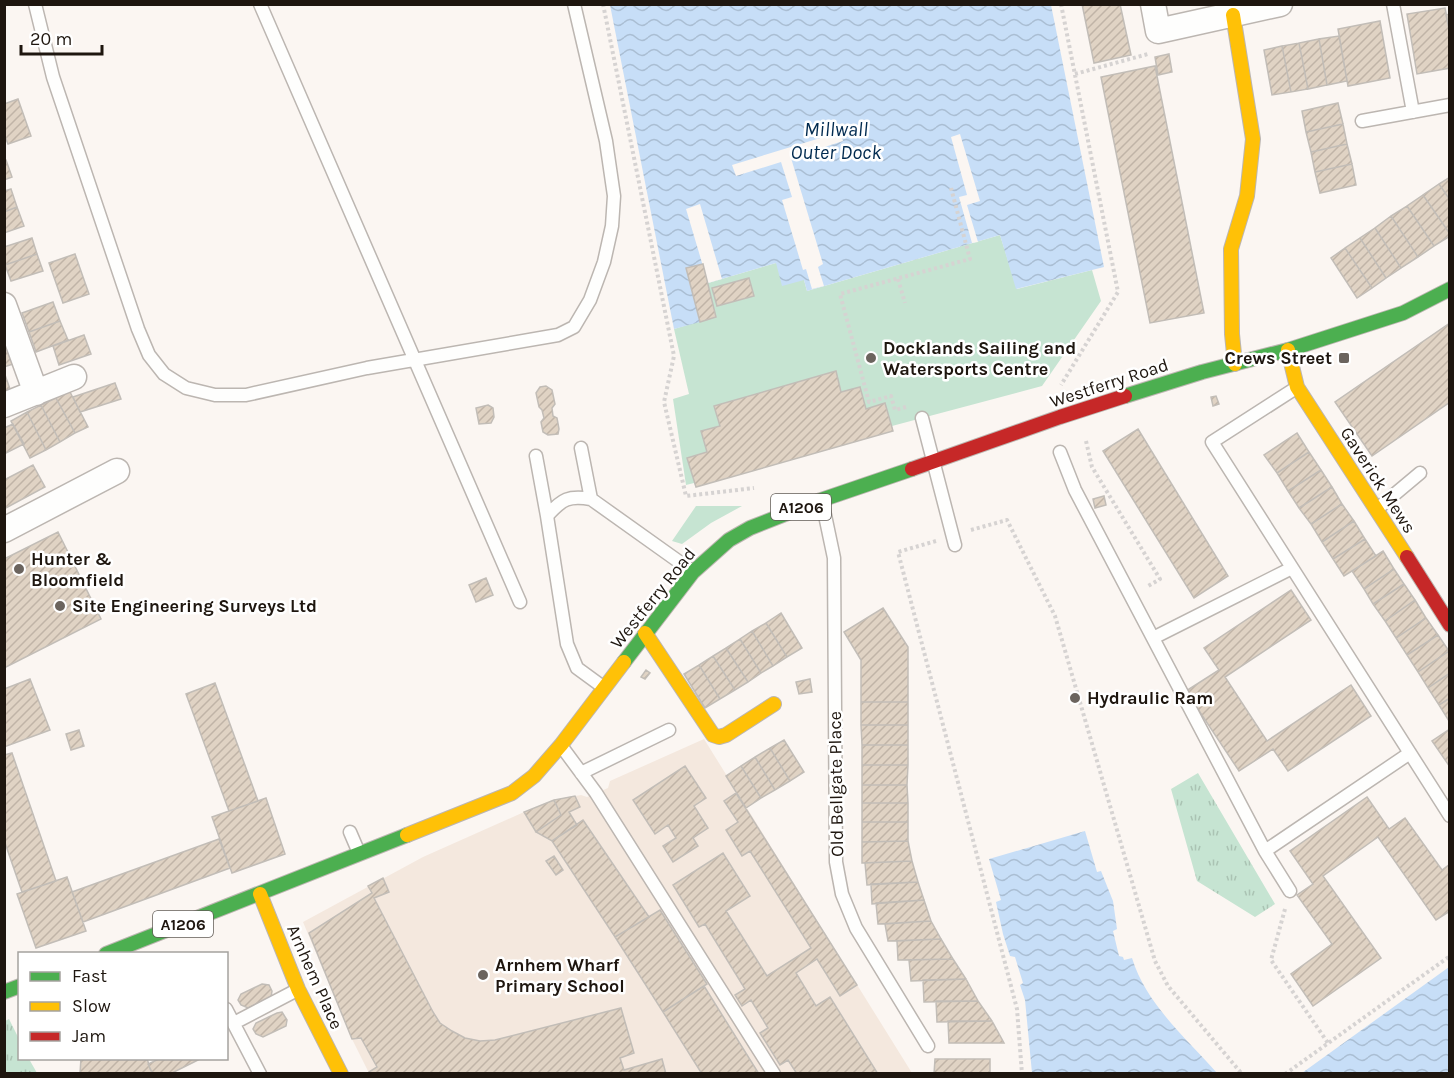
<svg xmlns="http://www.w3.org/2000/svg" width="1454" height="1078" viewBox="0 0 1454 1078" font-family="Karla,sans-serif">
<defs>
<pattern id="park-tufts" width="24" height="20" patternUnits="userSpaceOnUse" patternTransform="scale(1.5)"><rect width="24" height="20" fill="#c6e4d2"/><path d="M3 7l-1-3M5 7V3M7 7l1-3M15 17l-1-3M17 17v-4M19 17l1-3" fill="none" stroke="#aac3b3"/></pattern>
<pattern id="water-waves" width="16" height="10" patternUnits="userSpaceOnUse" patternTransform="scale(1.5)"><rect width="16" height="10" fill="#c7def7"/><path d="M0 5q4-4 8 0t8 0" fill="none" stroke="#aabed3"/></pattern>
<pattern id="building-hatch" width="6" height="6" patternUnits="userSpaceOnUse" patternTransform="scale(1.5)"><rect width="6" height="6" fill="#e0d3c4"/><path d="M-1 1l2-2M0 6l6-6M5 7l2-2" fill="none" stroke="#c0b4a7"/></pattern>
</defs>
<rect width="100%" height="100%" fill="#fbf6f2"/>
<path fill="#f4e8de" d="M704 739 912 1073H369L352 1039 303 922 423 857 524 812 536 832 554 800 581 795 587 797 608 788 610 781Z"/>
<path fill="#c6e4d2" d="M1000 235 1017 289 1092 270 1101 301 1042 386 892 426 893 431 696 487 694 483 686 485 673 399 689 394 674 329 700 321 686 268 708 283 776 263 804 280 807 291Z
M696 506H742L711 523 682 544 672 541Z"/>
<path fill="url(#park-tufts)" d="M1198 773 1275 904 1255 917 1197 881 1171 789Z
M9 1019 19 1039 20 1058 29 1059 37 1073H5V1021Z"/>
<path fill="url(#water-waves)" d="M610 5H1051L1104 267 1016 289 1000 235 807 291 804 280 782 286 776 263 708 283 686 269 700 322 674 329Z
M1085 831 1097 872 1101 871 1113 901 1117 929 1113 931 1119 956 1123 957 1124 960 1132 958C1146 1004 1186 1038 1217 1073H1032L1025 1000 1020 985 1023 983 1015 957 1010 956 1003 934 996 902 1001 900 989 859Z
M1449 967V1073H1302Z"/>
<path fill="#fbf6f2" d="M840 132 843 141 791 158 823 264 818 267 824 286 812 289 806 269 803 270 782 200 792 197 781 162 736 176 732 165Z
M960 134 980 201 967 205 978 242 972 243 959 197 967 195 951 137Z
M700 204 722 279 708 283 686 209Z"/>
<path fill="url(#building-hatch)" stroke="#c2bdb7" stroke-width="1.5" d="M1082 4H1120L1131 55 1094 63Z
M1445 8 1450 34V68L1417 74 1407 14Z
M1450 14V34L1446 15Z
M1380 21 1390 78 1348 86 1338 29Z
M1339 36 1347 81 1327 85 1319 39Z
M1319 39 1327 85 1308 89 1299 43Z
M1299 43 1308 89 1291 92 1282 46Z
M1282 46 1291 92 1272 95 1264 50Z
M1169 54 1172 72 1158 75 1155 57Z
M1155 66 1204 313 1150 323 1101 77Z
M18 99 31 136 8 144 4 134V104Z
M1338 103 1343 124 1306 132 1302 111Z
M1343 124 1347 144 1311 152 1306 132Z
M1347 144 1352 164 1315 172 1311 152Z
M4 160H6L12 177 4 180Z
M1352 164 1356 185 1320 193 1315 172Z
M1450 177V200L1439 184Z
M1439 184 1450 200V234L1423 195Z
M11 189 17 207 4 212V191Z
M1423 195 1450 234V236L1434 246 1407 206Z
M1407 206 1434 246 1418 257 1391 216Z
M17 207 24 226 4 233V212Z
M1391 216 1418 257 1401 268 1375 228Z
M1375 228 1401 268 1386 278 1360 238Z
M32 238 37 254 5 265 4 247Z
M1360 238 1386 278 1372 288 1345 248Z
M1345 248 1372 288 1357 298 1331 258Z
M37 254 43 271 11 281 5 265Z
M75 254 89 294 63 303 49 263Z
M703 264 716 317 700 322 686 268Z
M749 278 754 296 717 306 712 288Z
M53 302 60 321 29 332 22 313Z
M60 321 68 340 36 352 29 332Z
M1450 323V402L1372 456 1335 402Z
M84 335 91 354 59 365 53 346Z
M4 345H7L13 364 4 367Z
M836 371 841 392 860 387 866 409 885 403 893 431 696 487 687 458 707 452 701 431 720 426 714 406Z
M4 372 10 389 4 391Z
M115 383 121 399 80 412 73 397Z
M546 386 552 390 555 404 552 408 553 416 557 418 559 429 558 434 548 435 543 432 541 422 544 418 542 410 539 407 536 393 540 387Z
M69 390 88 427 75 433 56 398Z
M1216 396 1219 404 1213 406 1211 397Z
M56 398 75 433 60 442 41 405Z
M41 405 60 442 46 450 27 412Z
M488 405 493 408 494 417 491 423 479 424 476 408Z
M27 412 46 450 30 458 11 421Z
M13 424 24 444 4 454V428Z
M1138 429 1228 576 1194 598 1103 451Z
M1297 433 1309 452 1277 473 1264 455Z
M1309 452 1321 470 1288 491 1277 473Z
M33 465 45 487 4 509V480Z
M1321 470 1332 487 1299 508 1288 491Z
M1332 487 1342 504 1311 524 1299 508Z
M1104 496 1106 505 1095 508 1093 499Z
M1342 504 1354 521 1322 542 1311 524Z
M1354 521 1365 539 1333 559 1322 542Z
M58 532 101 619 4 668V559Z
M1365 539 1376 556 1344 576 1333 559Z
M1383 551 1394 569 1364 589 1352 571Z
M1394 569 1404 584 1373 604 1364 589Z
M486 578 493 595 476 602 469 585Z
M1404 584 1415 600 1385 621 1373 604Z
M1291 590 1311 620 1225 677 1267 741 1351 685 1371 716 1288 771 1273 749 1239 771 1186 691 1219 670 1204 648Z
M1415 600 1426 618 1396 638 1385 621Z
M883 608 908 647V702H861V660L844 632Z
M781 613 802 648 787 657 766 623Z
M1426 618 1438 635 1407 655 1396 638Z
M766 623 787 657 773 666 752 631Z
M752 631 773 666 761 673 740 639Z
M1438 635 1449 651 1418 672 1407 655Z
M740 639 761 673 748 682 726 648Z
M726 648 748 682 735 690 713 656Z
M1449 651 1450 673 1428 688 1418 672Z
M713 656 735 690 720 699 699 665Z
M699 665 720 699 705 708 684 674Z
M646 670 650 673 645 679 641 677Z
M1450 673V698L1439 705 1428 688Z
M30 679 50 730 4 747V689Z
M810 679 812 692 799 694 796 682Z
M215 683 258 801 229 811 186 694Z
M1450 698V721H1449L1439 705Z
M861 702H908V725H861Z
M861 725H908V745H862Z
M1450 729V767L1432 741Z
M79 730 84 746 71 750 66 734Z
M784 740 804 772 790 781 770 748Z
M862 745H908V765H862Z
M770 748 790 781 775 790 755 757Z
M12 753 56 881 22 892 4 840V755Z
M755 757 775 790 761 798 741 766Z
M862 765H908L907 785H862Z
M685 766 706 798 694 806 708 828 693 838 698 846 673 862 663 846 676 838 668 825 655 834 633 800Z
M741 766 761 798 746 808 726 776Z
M862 785H907L908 803H862Z
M736 793 857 985 840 996 817 959 796 973 816 1006 830 997 878 1074H797L788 1060 780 1065 760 1033 768 1028 751 1000 742 1006 735 995 745 989 705 924 699 927 673 885 723 853 750 896 726 911 767 976 811 948 750 851 742 856 726 830 738 822 724 801Z
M575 796 580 807 569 812 577 825 552 841 536 832 561 815 554 800Z
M1367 797 1389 829 1405 818 1442 870 1450 864V911L1436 920 1378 837 1323 876 1381 958 1313 1006 1291 974 1332 944 1297 895 1313 884 1290 851Z
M266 798 285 854 232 873 212 817Z
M554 800 561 815 536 832 524 812Z
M862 803H908V822H862Z
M583 820 649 917 615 937 552 841Z
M862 822H908V841L862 842Z
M219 839 230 868 83 922 72 892Z
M908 841 912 861 862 863V842Z
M554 856 563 870 556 875 546 861Z
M912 861 918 882 867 885 865 863Z
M67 877 86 931 36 948 17 894Z
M383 878 389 892 374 898 433 1012 440 1023 452 1031 465 1038 480 1041 495 1040 621 1008 634 1053 620 1058 624 1070 662 1059 666 1074H369V1072L377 1067 361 1038 352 1039 309 933 372 893 368 886Z
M918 882 924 900 872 904 871 884Z
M924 900 931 921 878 924 876 903Z
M660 910 707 984 663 1012 615 937Z
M931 921 941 939 888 941 885 924Z
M941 939 953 959 898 960 897 941Z
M953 959 966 979 911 981 909 960Z
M966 979 978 1001 924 1002 923 980Z
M262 984 269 985 272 991 271 997 248 1008 241 1005 238 1000 241 994Z
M704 986 759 1074H702L663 1012Z
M936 1001H978L992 1021 937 1022Z
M282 1012 287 1020 286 1026 263 1037 256 1034 253 1029 256 1023 277 1013Z
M948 1021H992L1004 1043H949Z
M81 1058H147L150 1069 153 1074H80Z
M161 1058H202L170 1074H153L148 1064Z
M935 1059H990V1074H934Z"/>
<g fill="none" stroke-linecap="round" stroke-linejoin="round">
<g stroke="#bcb6b1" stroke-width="15">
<path id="lane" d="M35 4 53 77 138 329 149 355 164 374 186 388 215 395H246L367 368 558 335 574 327 590 300 604 262 612 226 614 196 606 141 574 4
M260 4 520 602
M1393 4 1413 112
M1362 121 1450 105
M1296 388 1212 442 1450 816
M922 418 955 545
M581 448 591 499
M1060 452 1075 490 1265 851 1290 891
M536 456 547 516 567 644 577 668 603 687
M822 501 834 558 836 862 842 894 856 928 928 1046
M1377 509 1420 473
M547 516C562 499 569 495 591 499L692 571
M1153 638 1292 568
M562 747 596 793 774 1074
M581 773 669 730
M350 832 359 853
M1265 851 1410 753
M226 1009 260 1074
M234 1023 297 990"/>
</g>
<g stroke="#bcb6b1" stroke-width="27">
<path id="street" d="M1153 4 1158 31 1280 4
M4 305 36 393
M4 405 74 377
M4 530 117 471"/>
</g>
<g stroke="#bcb6b1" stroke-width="16">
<path id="fast" d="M1125 396 1202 372 1288 350 1403 313 1450 289
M624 662 693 572 729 540 750 528 821 500 912 469
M106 954 407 835
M4 992 20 986"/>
</g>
<g stroke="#bcb6b1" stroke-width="16">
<path id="slow" d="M1233 15 1253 139 1247 196 1231 249 1232 334 1235 364
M1288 350 1297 387 1407 557
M645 633 713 735 719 737 726 735 774 704
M407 835 512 793 534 776 561 745 624 662
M260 894 298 989 341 1074"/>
</g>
<g stroke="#bcb6b1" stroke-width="16">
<path id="jam" d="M912 469 1060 417 1125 396
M1407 557 1450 625"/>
</g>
<path stroke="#d6d3d2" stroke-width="4" stroke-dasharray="3 3" stroke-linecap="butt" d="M603 4 674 356 664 402 686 496 754 488
M1061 4 1118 292 1061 385
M1075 74 1148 54
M898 279 905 303
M906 407 895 410 891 396 869 402 840 294 970 259 951 188
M1086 441 1092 467 1160 579 1148 586
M971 530 1007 520 1055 616 1155 961 1168 986 1242 1074
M936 541 898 552 1017 1009 1022 1074
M1285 909 1271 960 1328 1043
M1285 1074 1450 956"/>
<use href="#lane" stroke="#fefefd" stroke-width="12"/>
<use href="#street" stroke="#fefefd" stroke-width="24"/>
<use href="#fast" stroke="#4caf50" stroke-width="14"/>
<use href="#slow" stroke="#ffc107" stroke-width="14"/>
<use href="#jam" stroke="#c62828" stroke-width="14"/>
</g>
<g fill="#6b645e" stroke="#fff" stroke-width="2">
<circle cx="871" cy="358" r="6"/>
<rect x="1338" y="352" width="12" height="12" rx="3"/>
<circle cx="19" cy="569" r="6"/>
<circle cx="60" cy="606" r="6"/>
<circle cx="1075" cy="698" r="6"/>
<circle cx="483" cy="975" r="6"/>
</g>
<g text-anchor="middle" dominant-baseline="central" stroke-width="5" stroke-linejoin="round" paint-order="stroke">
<g fill="#fff" stroke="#625c57" stroke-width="1.5">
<rect x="771" y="494" width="60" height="26" rx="4.5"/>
<rect x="153" y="911" width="60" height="26" rx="4.5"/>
</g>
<g font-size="16" font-weight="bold" fill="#1e160f">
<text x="801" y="507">A1206</text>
<text x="183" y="924">A1206</text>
</g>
<g font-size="18" font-weight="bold" fill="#1e160f" stroke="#fff" text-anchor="start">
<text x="883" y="348">Docklands Sailing and<tspan x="883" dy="21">Watersports Centre</tspan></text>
<text x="1332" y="358" text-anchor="end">Crews Street</text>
<text x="31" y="559">Hunter &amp;<tspan x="31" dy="21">Bloomfield</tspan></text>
<text x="72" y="606">Site Engineering Surveys Ltd</text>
<text x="1087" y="698">Hydraulic Ram</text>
<text x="495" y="965">Arnhem Wharf<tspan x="495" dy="21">Primary School</tspan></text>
</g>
<g font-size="18" fill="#1e160f" stroke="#fff">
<text transform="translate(1109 383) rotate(-18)">Westferry Road</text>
<text transform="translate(1378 480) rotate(57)">Gaverick Mews</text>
<text transform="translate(653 598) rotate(-51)">Westferry Road</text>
<text transform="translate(836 784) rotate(-91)">Old Bellgate Place</text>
<text transform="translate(315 977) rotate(66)">Arnhem Place</text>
</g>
<g font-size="20" font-style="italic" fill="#002a4f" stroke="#fff">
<text x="836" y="129">Millwall<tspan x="836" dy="23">Outer Dock</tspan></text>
</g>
</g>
<rect width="1454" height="1078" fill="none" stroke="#1e160f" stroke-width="12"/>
<rect x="18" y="952" width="210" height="108" fill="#ffffff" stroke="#a5a29f" stroke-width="1.5"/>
<rect x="30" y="972" width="30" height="9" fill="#4caf50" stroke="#a5a29f" stroke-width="1.5"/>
<text x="72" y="982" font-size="18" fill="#1e160f">Fast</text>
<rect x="30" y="1002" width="30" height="9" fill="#ffc107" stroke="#a5a29f" stroke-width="1.5"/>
<text x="72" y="1012" font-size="18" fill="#1e160f">Slow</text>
<rect x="30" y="1032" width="30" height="9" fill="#c62828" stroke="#a5a29f" stroke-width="1.5"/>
<text x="72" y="1042" font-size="18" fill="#1e160f">Jam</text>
<path d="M21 45v9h81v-9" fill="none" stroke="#1e160f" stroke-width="3"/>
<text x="30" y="45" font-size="18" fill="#1e160f" stroke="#ffffff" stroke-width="4.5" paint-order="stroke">20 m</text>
</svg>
